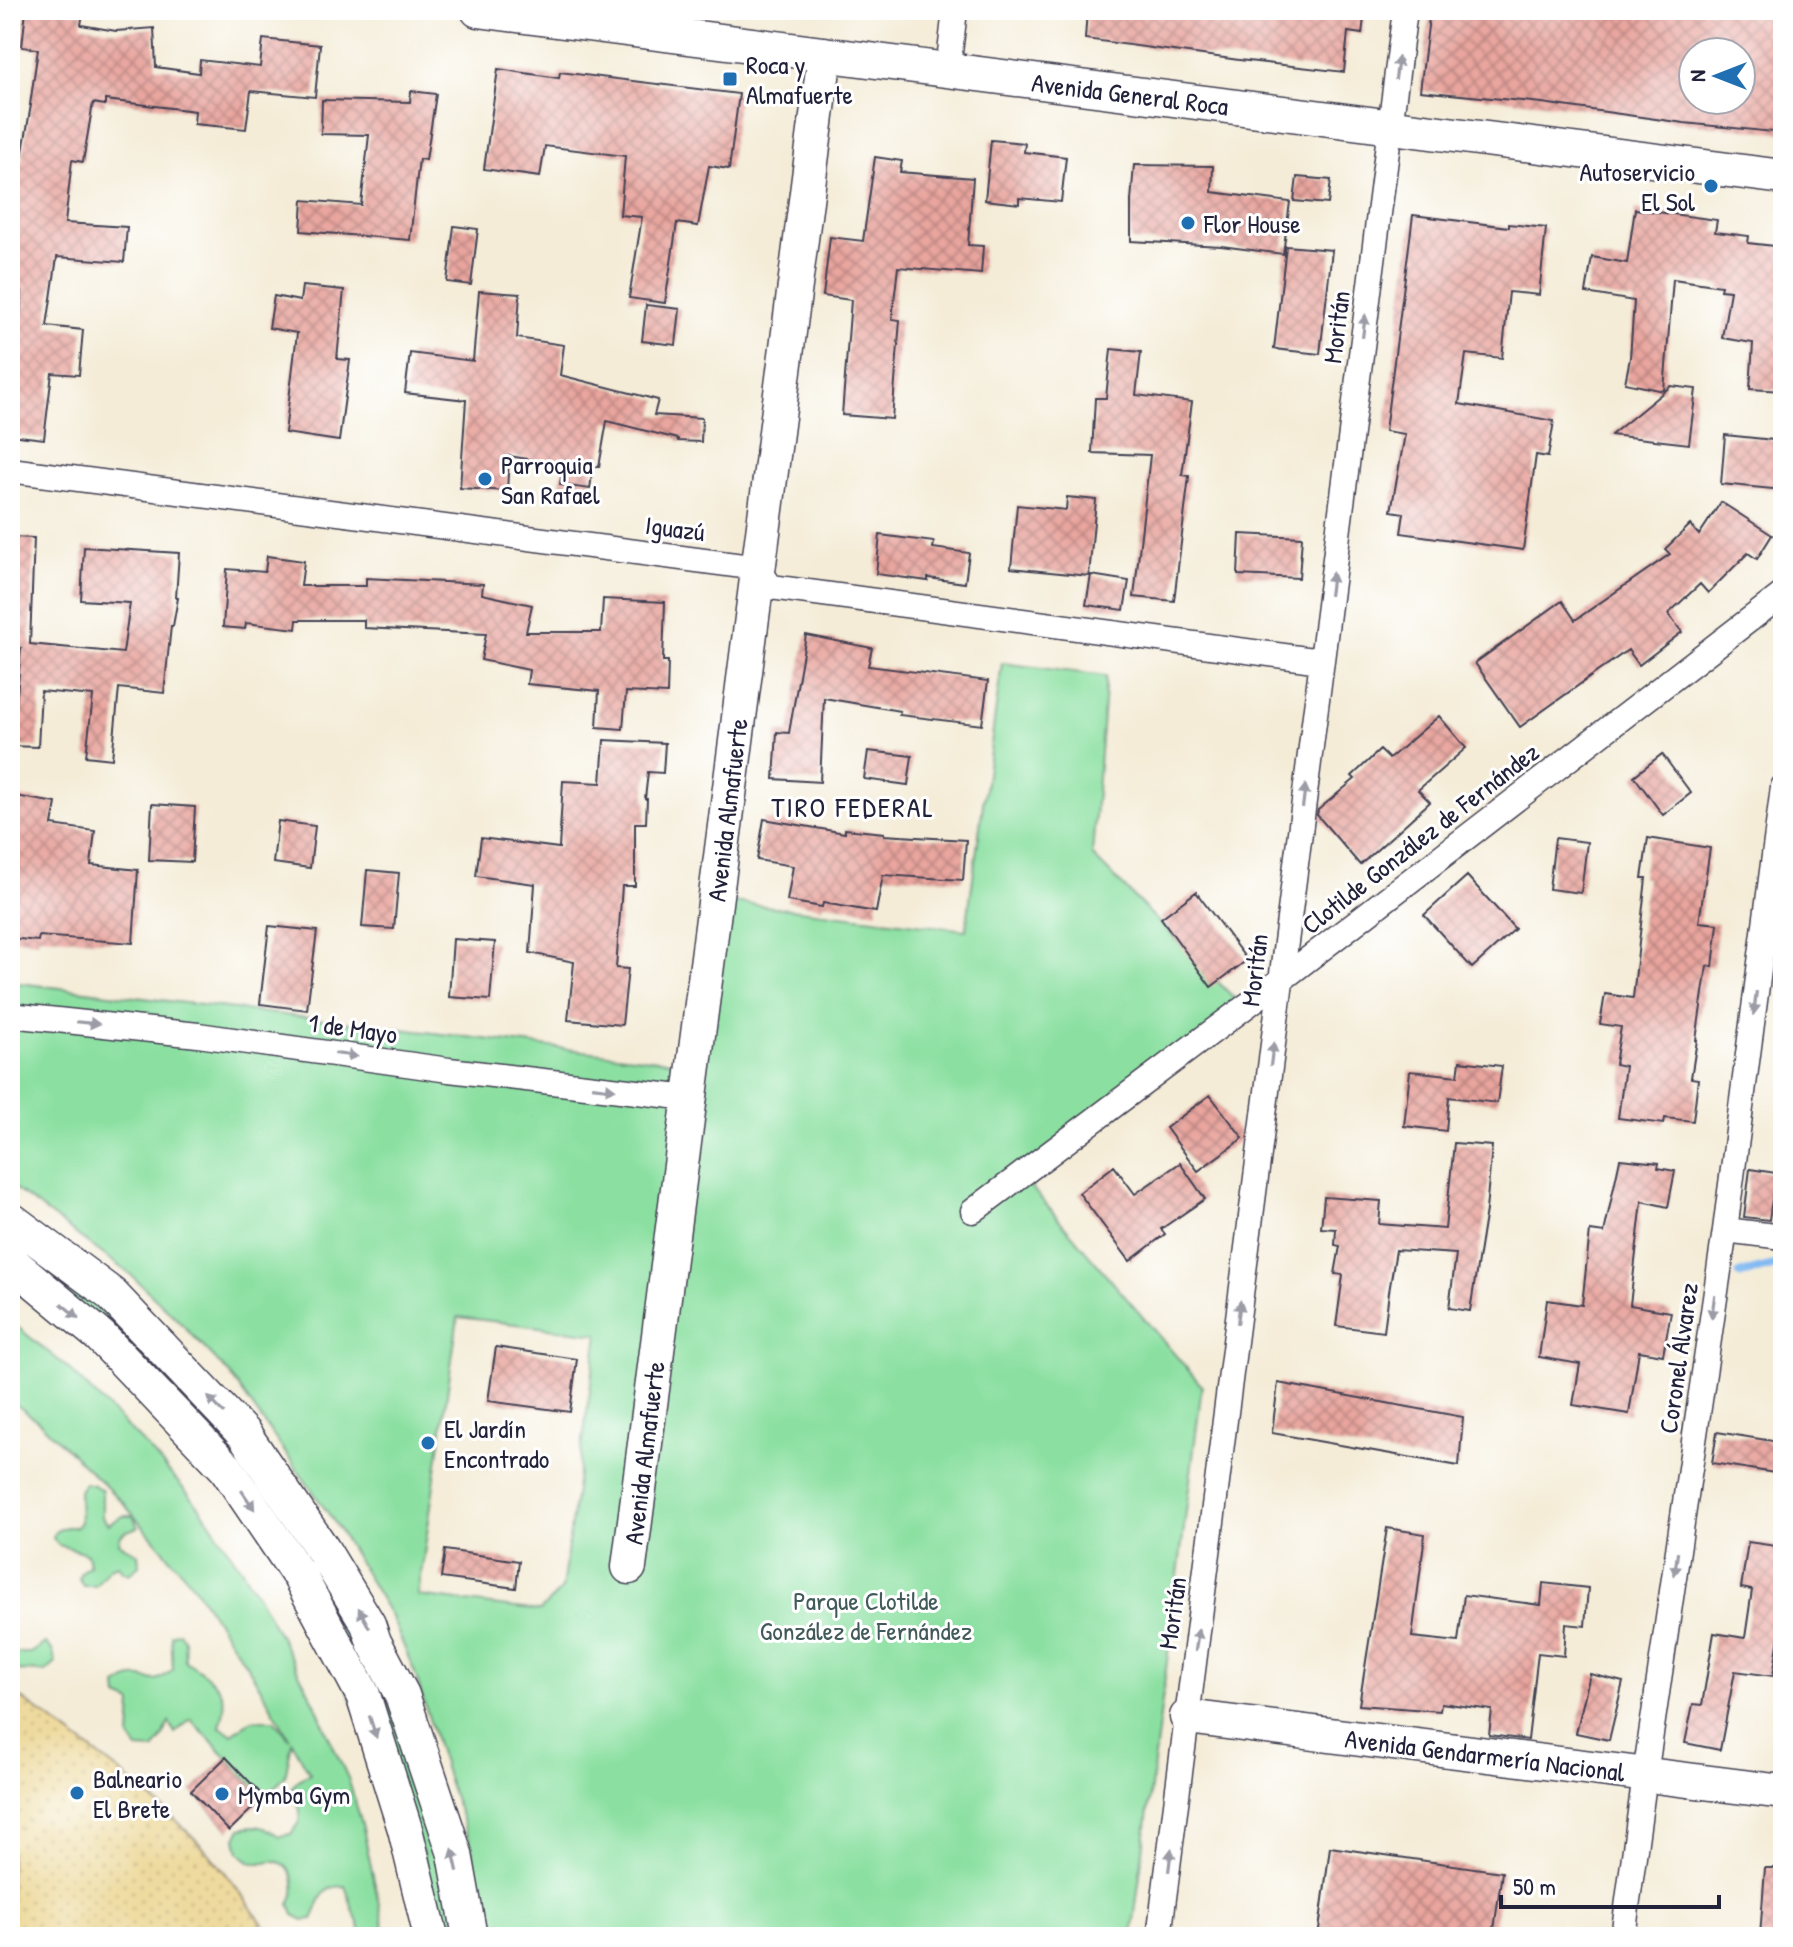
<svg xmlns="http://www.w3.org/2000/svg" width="1793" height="1947" viewBox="0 0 1793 1947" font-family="'Patrick Hand',sans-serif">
<defs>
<pattern id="sand-dots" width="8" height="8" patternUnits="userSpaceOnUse" patternTransform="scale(2)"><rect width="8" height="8" fill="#eeda9e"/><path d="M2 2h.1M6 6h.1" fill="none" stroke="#ccbb89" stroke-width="1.8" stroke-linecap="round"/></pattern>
<pattern id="building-cross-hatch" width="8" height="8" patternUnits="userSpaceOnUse" patternTransform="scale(2)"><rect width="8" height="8" fill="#e9a59e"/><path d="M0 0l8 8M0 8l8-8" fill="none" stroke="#bc8682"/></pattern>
</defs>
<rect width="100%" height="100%" fill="#fff"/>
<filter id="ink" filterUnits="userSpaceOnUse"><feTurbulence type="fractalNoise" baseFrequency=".0125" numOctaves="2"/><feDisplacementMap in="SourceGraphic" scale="16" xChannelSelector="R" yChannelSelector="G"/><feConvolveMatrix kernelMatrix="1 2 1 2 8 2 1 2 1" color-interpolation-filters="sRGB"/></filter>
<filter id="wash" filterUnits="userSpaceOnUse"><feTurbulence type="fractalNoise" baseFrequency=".006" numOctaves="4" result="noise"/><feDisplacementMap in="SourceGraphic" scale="32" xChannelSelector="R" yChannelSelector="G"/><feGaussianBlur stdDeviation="1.8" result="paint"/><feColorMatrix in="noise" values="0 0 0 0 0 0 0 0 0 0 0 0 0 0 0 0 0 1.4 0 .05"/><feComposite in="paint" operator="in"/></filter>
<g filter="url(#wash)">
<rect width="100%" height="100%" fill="#f4ecd7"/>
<path fill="#8be0a1" stroke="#56816e" stroke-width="2" fill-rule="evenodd" d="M1002 663 1106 676 1092 855 1247 1011 1030 1186 1202 1386 1132 1937H490L470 1841 450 1787 415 1673 392 1618 335 1523 230 1375 175 1317 131 1275 10 1185V982L700 1065 724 901 966 930ZM458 1317 598 1334 562 1589 540 1611 418 1596Z
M10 1231 105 1302 236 1440 369 1645 440 1847 461 1937H442L423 1853 270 1523 10 1252Z
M10 1321 68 1368 146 1446 199 1506 242 1570 262 1603 315 1703 328 1735 348 1778 362 1824 386 1937H363L345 1886C319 1886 322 1900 312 1919L304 1920 294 1915 290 1904C299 1889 294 1865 275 1861 269 1860 262 1864 255 1863 249 1862 244 1856 239 1853L236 1838 241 1828C258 1824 266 1827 280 1836L291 1834 299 1822 300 1809C287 1792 290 1782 310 1774L292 1742 285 1777 264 1797 191 1719 175 1733 169 1722 164 1735 154 1750 138 1749 130 1738 132 1703 118 1697 117 1686C121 1684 125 1681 129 1679 149 1673 151 1690 173 1669L171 1635 179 1632 184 1640 185 1661C202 1671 225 1685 224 1708 224 1714 221 1721 220 1727L232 1734 252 1720H274L290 1739 253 1675 190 1581 124 1504 38 1421 10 1400Z
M84 1483 94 1485 102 1491V1517L108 1524 123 1516H133L138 1527C128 1531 120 1531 119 1543L138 1554 139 1565 129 1574 121 1570 118 1565 109 1568 95 1586H83L79 1578 81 1572 89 1565 87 1554 80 1551 58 1545 53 1538 56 1531 66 1527H76L80 1522 79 1491Z
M45 1643 52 1650 56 1663 46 1672 16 1671 10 1681V1648L15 1653H30Z"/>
<path fill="url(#sand-dots)" stroke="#887e6c" stroke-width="2" d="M10 1690C80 1742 160 1796 217 1863 237 1886 254 1912 272 1937H10Z"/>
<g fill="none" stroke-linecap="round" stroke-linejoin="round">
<path stroke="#82baf2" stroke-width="9" d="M1740 1274 1783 1263"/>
</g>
<g id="blocks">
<path fill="url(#building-cross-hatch)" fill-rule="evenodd" d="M26 10H55L83 13 81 25 116 31 154 28 156 67 199 73 200 60 260 67 263 39 320 45 315 97 251 91 246 129 194 124 195 111 105 100V105L93 103 83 162 72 160 65 223 127 227 124 262 57 257 47 326 83 330 79 375 52 373 44 439 10 435V375H15L22 291 10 289V162L21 163 31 105H30L38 49 22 47Z
M1087 10H1365L1362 34 1348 32 1344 72 1239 60 1085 39Z
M1430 10H1783V133L1684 123 1542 103 1420 91ZM1693 52H1741V100H1693Z
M498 69 559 78 560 72 739 94 729 169 709 166 698 226 677 223 665 303 629 298 642 217 620 215 625 156 545 146 540 177 484 169Z
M411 91 436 94 426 160 419 159 410 240 301 231 303 200 361 205 369 135 321 134 322 100 410 102Z
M991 140 1025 143 1024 152 1066 157 1061 202 1019 198V204L985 200Z
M875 157 902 161 900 172 973 178 968 245 983 246 981 274 898 267 892 319 900 320 892 419 842 415 851 300 823 296 830 237 863 241Z
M1134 165 1213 166 1212 192 1290 202 1283 254 1221 246 1131 241V201Z
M1297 177 1331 180 1328 204 1294 201Z
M1635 209 1717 220 1715 232 1749 236 1748 243 1783 247V316L1777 352H1783V391L1750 389 1753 343 1722 338 1730 291 1720 290 1721 286 1673 279 1664 391 1625 383 1630 358 1634 301 1586 293 1592 257 1627 263Z
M1413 215 1509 227V224L1546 228 1539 295 1509 292 1502 358 1466 354 1459 404 1554 421 1548 457 1536 455 1523 550 1401 533 1404 513 1391 511 1405 434 1385 431Z
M454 226 478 229 471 285 447 282Z
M1286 246 1332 250 1320 354 1274 349Z
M302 286 344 290 337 359 350 360 339 441 285 433 297 333 269 328 274 296 300 301Z
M479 291 520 294 517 338 564 345 560 375 658 400 654 415 702 418 701 442 678 441V439L607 421 599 467H593L590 489 560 485 563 465 509 456 507 491 460 488 466 400 405 393 410 353 473 361Z
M646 305 680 309 676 345 642 341Z
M1111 349 1141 352 1136 395 1192 402 1182 475 1189 476 1174 601 1134 597 1150 455 1092 453 1095 398H1106Z
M1671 386 1696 389 1689 444 1611 435Z
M1725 435 1783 441V490L1721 484Z
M1067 497 1096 500 1089 576 1011 568 1017 505 1066 510Z
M1721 502 1772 535 1757 559 1748 553 1708 593 1700 584 1668 614 1682 632 1639 665 1628 650 1520 727 1475 663 1562 601 1575 620 1670 554 1665 549 1690 525 1699 535Z
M1240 534 1302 537 1299 578 1238 575Z
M880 535 934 542 933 548 969 553 965 583 928 578V581L876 574Z
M10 537 34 538 30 644 123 653 130 603 81 600 84 547 179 553 176 598H178L173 626H171L164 693 119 688 112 759 86 756 93 696 41 691 38 747 10 746V707H16L21 648H10Z
M267 556 304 561 301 586H366V578L483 584 482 594 532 605 526 632H601L603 599 665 602 663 661H668L667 694 626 692 623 729 597 727 599 691 527 684 529 670 481 660 486 634 364 628V620H297L296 629 246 623 245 629 223 627 227 569 265 572Z
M1091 575 1129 581 1124 610 1086 605Z
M806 635 872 648 868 666 988 681 982 725 899 715 900 711 824 698 820 782 774 779 777 732 789 733Z
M1439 716 1466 748 1418 790 1430 802 1360 865 1317 815 1318 810 1355 779 1352 776 1380 750 1389 759Z
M604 740 665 743 663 773 648 772 645 799H647L646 823H635V886H622L616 968 628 969 622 1025 568 1020 574 962 530 953 535 884 476 876 481 838 559 848 563 781 601 783Z
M868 751 912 756 908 785 864 779Z
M1662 754 1691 793 1663 815 1634 776Z
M10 795 56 803 52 825 95 831 91 865 138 870 133 943 39 936 38 941 10 938Z
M152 804 195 807 192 862 149 860Z
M764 819 845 833V829L884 833V835L966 840 963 880 883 875 876 912 823 903 822 907 787 901 793 866 757 860Z
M278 821 315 826 310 868 273 863Z
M1555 838 1587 842 1581 893 1549 889Z
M1648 838 1710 848 1699 922 1718 924 1713 967 1707 966 1696 1040H1697L1691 1078 1698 1079 1693 1121 1665 1118 1664 1124 1618 1118 1625 1066 1615 1064 1621 1027 1600 1024 1605 994 1633 998 1646 878H1642Z
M367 870 399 873 394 929 362 927Z
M1467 876 1515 929 1472 968 1424 915Z
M1196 892 1247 960 1211 987 1161 918Z
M269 926 317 931 307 1010 260 1004Z
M453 939 495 942 490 1000 449 997Z
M1460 1061 1502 1066 1497 1103 1449 1097 1446 1131 1404 1126 1410 1071 1458 1076Z
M1210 1095 1243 1138 1198 1171 1166 1128Z
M1454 1143 1492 1146 1486 1210 1470 1311 1449 1308 1456 1254 1396 1250 1389 1292 1384 1332 1336 1326 1343 1275 1335 1274 1340 1246 1335 1245 1336 1229 1321 1228 1324 1197 1381 1201 1379 1224 1445 1229Z
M1620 1159 1659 1163 1658 1168 1675 1171 1668 1207 1642 1201 1630 1305 1671 1312 1663 1355 1639 1351 1629 1414 1573 1405 1580 1364 1539 1357 1547 1300 1582 1305 1590 1231 1604 1233Z
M1180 1163 1205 1199 1161 1229 1165 1234 1130 1261 1079 1193 1114 1166 1135 1194Z
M1750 1169 1776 1173 1769 1220 1744 1217Z
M496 1347 577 1359 570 1412 488 1401Z
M1278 1383 1463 1417 1459 1466 1272 1433Z
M1717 1432 1779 1442 1775 1473 1712 1463Z
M1387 1528 1425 1534 1412 1637 1458 1642 1464 1595 1541 1605 1543 1583 1588 1588 1585 1626 1566 1624 1564 1656 1538 1653 1528 1740 1489 1735 1492 1710 1441 1703 1440 1711 1359 1705Z
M1748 1542 1783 1547V1638L1779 1637 1773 1676 1735 1671 1720 1750 1685 1743 1693 1704 1702 1705 1714 1633 1745 1638 1752 1590 1741 1588Z
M445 1550 519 1561 516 1588 441 1578Z
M1590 1674 1623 1682 1609 1740 1576 1733Z
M226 1757 264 1797 229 1831 191 1791Z
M1330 1847 1502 1872 1493 1937H1318Z
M1765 1868H1783V1937H1760Z"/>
</g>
</g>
<g filter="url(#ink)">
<use href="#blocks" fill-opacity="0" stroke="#424052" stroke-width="2"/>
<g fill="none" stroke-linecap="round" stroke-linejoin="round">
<g stroke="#424052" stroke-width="27">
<path id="minor" d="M948 70 955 10
M10 470 758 568 771 587 1321 661
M10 1015 198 1035 449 1070 689 1098
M973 1211 1281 980 1783 594
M1725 1230 1783 1237
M1159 1937 1405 10
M1623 1937 1645 1775 1725 1230 1783 787"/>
</g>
<g stroke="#424052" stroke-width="37">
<path id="secondary" d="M478 10 1783 177
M10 1219 111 1294 244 1434 323 1550 368 1624 374 1642 402 1695 455 1854 470 1937
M10 1261 100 1336 226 1468 300 1577 363 1695 405 1829 431 1937
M629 1567 825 54
M1187 1717 1783 1792"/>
</g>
<use href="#minor" stroke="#fff" stroke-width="24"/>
<use href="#secondary" stroke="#fff" stroke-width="34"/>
</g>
<defs><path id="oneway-solid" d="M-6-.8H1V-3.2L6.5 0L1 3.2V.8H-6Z" transform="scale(2)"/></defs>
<g fill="#9c9ca7">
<use href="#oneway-solid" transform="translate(1397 68) rotate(-82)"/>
<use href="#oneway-solid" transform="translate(1364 326) rotate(-83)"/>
<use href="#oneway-solid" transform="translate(1331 584) rotate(-83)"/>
<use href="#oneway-solid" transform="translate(1304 796) rotate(-83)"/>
<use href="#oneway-solid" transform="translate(1755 1003) rotate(97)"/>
<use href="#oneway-solid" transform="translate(88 1023) rotate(6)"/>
<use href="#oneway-solid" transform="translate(1272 1054) rotate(-83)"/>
<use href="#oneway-solid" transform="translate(346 1055) rotate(8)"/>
<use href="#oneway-solid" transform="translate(604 1088) rotate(7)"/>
<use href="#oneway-solid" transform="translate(1713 1307) rotate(98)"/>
<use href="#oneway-solid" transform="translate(70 1311) rotate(40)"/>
<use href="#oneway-solid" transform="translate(1239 1312) rotate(-83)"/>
<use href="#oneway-solid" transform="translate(216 1405) rotate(-134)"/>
<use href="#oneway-solid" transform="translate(248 1500) rotate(56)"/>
<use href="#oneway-solid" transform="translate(1676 1564) rotate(98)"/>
<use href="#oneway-solid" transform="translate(364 1618) rotate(-118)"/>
<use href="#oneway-solid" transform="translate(1197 1640) rotate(-82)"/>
<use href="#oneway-solid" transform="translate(373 1727) rotate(72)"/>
<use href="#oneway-solid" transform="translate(455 1860) rotate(-103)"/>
<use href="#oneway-solid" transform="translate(1170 1860) rotate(-83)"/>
</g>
</g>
<g fill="#1f6fb2" stroke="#fff" stroke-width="3">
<rect x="722" y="71" width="16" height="16" rx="4"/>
<circle cx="1711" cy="186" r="8"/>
<circle cx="1188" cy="223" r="8"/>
<circle cx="485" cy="479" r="8"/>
<circle cx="428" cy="1443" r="8"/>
<circle cx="77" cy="1793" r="8"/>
<circle cx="222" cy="1794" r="8"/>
</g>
<g text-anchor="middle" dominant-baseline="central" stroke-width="6" stroke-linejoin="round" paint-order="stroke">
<g font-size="26" fill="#22223b" stroke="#fff" text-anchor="start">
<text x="746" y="64">Roca y<tspan x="746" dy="30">Almafuerte</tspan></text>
<text x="1695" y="171" text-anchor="end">Autoservicio<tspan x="1695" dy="30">El Sol</tspan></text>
<text x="1204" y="223">Flor House</text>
<text x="501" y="464">Parroquia<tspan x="501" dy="30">San Rafael</tspan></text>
<text x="444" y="1428">El Jardín<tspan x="444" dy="30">Encontrado</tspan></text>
<text x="93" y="1778">Balneario<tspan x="93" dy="30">El Brete</tspan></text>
<text x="238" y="1794">Mymba Gym</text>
</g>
<g font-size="26" fill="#22223b" stroke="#fff">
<text transform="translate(1130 94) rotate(7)">Avenida General Roca</text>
<text transform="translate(1336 327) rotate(-83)">Moritán</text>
<text transform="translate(675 528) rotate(7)">Iguazú</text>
<text transform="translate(727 810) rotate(-83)">Avenida Almafuerte</text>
<text transform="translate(1420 838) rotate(-38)">Clotilde González de Fernández</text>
<text transform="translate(1254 970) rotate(-83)">Moritán</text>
<text transform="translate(353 1028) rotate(8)">1 de Mayo</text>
<text transform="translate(1678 1358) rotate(-82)">Coronel Álvarez</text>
<text transform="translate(644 1453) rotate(-83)">Avenida Almafuerte</text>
<text transform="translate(1172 1613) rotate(-82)">Moritán</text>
<text transform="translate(1485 1755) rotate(7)">Avenida Gendarmería Nacional</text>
</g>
<g font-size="26" fill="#425b5a" stroke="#fff">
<text x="866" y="1600">Parque Clotilde<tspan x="866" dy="30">González de Fernández</tspan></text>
</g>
<g font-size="28" letter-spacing="2" fill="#22223b" stroke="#fff">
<text x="853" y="807">TIRO FEDERAL</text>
</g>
</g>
<rect width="1793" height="1947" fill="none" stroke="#fff" stroke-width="40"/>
<g transform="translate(1717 76) rotate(270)"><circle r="38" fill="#ffffff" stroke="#a7a7b1" stroke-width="2"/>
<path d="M0-6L14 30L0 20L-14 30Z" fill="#1f6fb2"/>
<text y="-12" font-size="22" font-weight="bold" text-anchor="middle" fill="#22223b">N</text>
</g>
<path d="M1501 1895v12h218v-12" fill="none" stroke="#22223b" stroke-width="4"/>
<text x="1513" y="1895" font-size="24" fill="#22223b" stroke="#ffffff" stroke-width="6" paint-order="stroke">50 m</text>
</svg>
